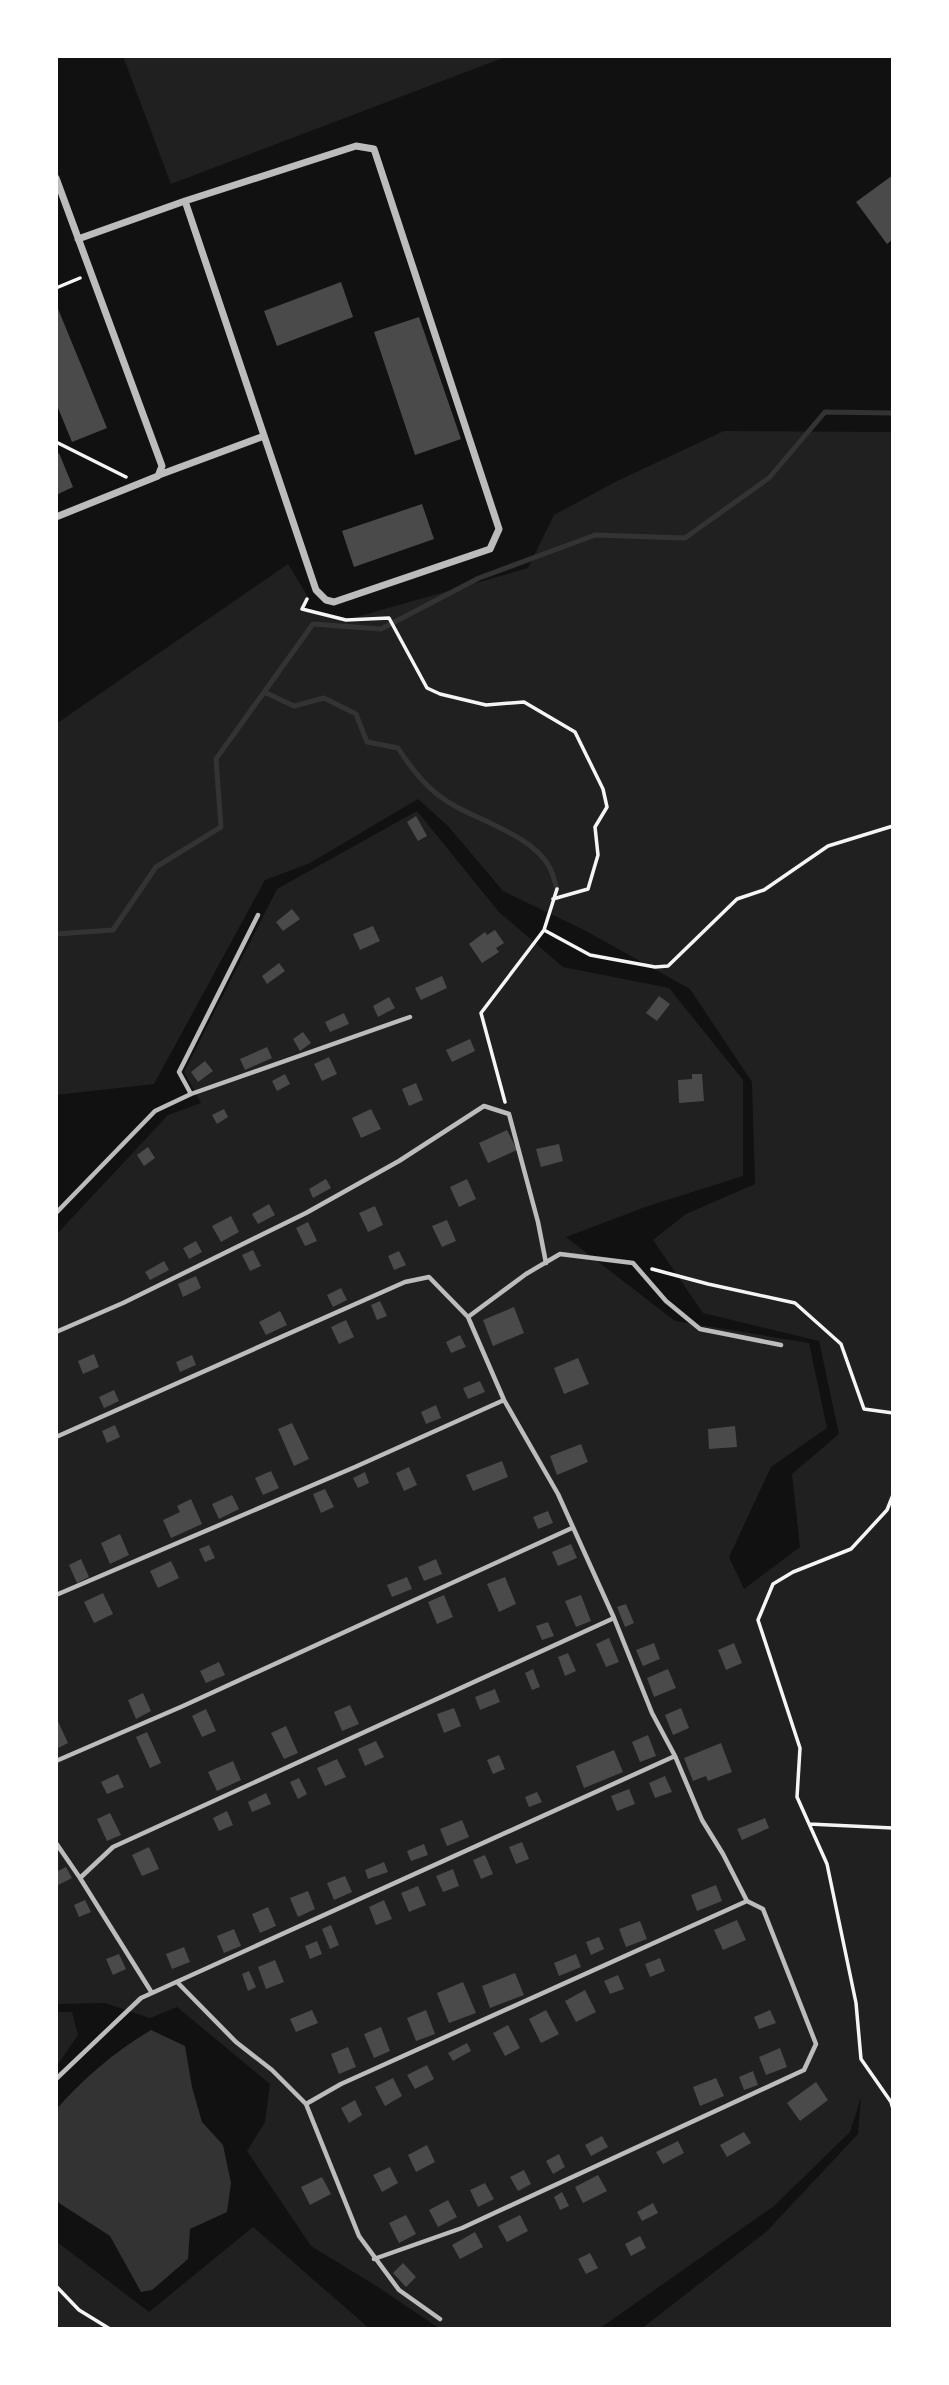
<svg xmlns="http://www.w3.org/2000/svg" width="949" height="2385" viewBox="0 0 949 2385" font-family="'Libre Baskerville',serif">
<rect width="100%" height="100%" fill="#111"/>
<path fill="#202020" d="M123 56H508L171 184Z
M724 431 893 432V2329H641L766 2232 858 2134 861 2097 850 2132 774 2206 599 2329H440L378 2287 311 2246 247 2151 265 2122 270 2084 177 2007 150 2018 105 2003 56 2004V1235L168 1115 201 1103 184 1072 277 889 417 811 499 912 563 967 669 988 743 1080V1176L648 1206 566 1237 675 1321 809 1343 827 1428 771 1467 729 1557 744 1589 800 1547 792 1474 839 1434 819 1341 703 1313 653 1240 686 1214 755 1184 752 1082 690 989 586 931 503 891 448 826 418 799 310 863 265 880 154 1084 56 1095V724L288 564 308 597 302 609 346 620 528 568 554 515 615 482Z
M56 2012H72L78 2035 56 2067Z
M253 2227 370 2329H56V2241L149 2312Z"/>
<path fill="#333" d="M151 2030 185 2046 192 2087 202 2122 223 2145 231 2183 227 2212 190 2229 188 2259 152 2290 141 2292 110 2236 56 2201V2110C83 2078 116 2051 151 2030Z"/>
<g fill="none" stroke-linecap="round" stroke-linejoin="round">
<path stroke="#333" stroke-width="5" d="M264 692 294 706 324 698 356 714 367 742 398 748C413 771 430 793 455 806 483 822 534 837 550 868 553 874 555 883 557 889
M56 934 113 930 156 867 221 827 216 759 313 624 381 629 479 578 595 535 685 538 769 478 825 412 893 413"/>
</g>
<path fill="#4a4a4a" d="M893 175V239L887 244 856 202Z
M341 282 353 317 277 346 264 311Z
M56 304 107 428 72 442 56 403Z
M419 317 461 439 415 455 374 332Z
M59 453 73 487 56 495V455Z
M422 504 434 539 354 567 342 531Z
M416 816 427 836 418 841 407 822Z
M292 909 300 919 283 931 276 922Z
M373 926 380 941 360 950 353 934Z
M495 930 504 943 496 948 499 952 482 963 469 944 485 932 487 935Z
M279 963 285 971 267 984 262 976Z
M442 976 447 988 421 1000 415 988Z
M659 996 670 1004 657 1021 646 1013Z
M389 997 395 1008 378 1017 373 1006Z
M344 1013 349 1024 330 1032 325 1022Z
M303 1032 311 1043 300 1051 293 1039Z
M470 1039 475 1051 452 1062 446 1050Z
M267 1047 272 1058 245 1070 240 1059Z
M329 1057 337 1074 322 1081 314 1064Z
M205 1061 213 1071 198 1082 191 1072Z
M285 1074 290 1084 277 1091 272 1081Z
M692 1074H702L704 1101 679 1103 678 1080 692 1079Z
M416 1083 423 1100 409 1106 402 1089Z
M224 1109 228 1117 217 1124 212 1115Z
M371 1109 381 1129 361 1138 352 1118Z
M507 1130 517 1150 488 1163 479 1143Z
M559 1144 563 1161 541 1167 536 1149Z
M148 1147 155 1158 144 1166 137 1155Z
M326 1179 331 1188 313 1198 309 1189Z
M467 1179 476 1199 459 1207 450 1187Z
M269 1204 275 1215 258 1224 252 1214Z
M375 1206 383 1225 368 1232 359 1213Z
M231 1216 239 1232 221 1242 212 1226Z
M447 1220 456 1241 442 1247 432 1226Z
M308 1222 317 1241 305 1246 296 1228Z
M196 1241 202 1252 189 1259 183 1248Z
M253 1250 261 1266 250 1271 242 1255Z
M399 1251 406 1265 394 1270 388 1256Z
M164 1261 169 1270 150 1280 145 1272Z
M196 1276 201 1288 183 1297 178 1284Z
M341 1288 347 1300 333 1307 327 1295Z
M380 1301 387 1316 377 1320 371 1305Z
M514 1307 524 1333 493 1346 483 1320Z
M280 1311 287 1325 266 1335 259 1322Z
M346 1320 354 1337 339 1344 331 1327Z
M460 1335 466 1347 451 1353 446 1342Z
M94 1354 99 1367 83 1374 78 1361Z
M192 1355 196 1365 180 1372 176 1362Z
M578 1358 589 1384 564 1394 554 1368Z
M480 1381 485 1392 468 1399 463 1388Z
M114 1390 119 1401 104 1408 99 1397Z
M436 1405 441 1418 426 1424 421 1412Z
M292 1423 309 1459 294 1466 278 1429Z
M115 1425 120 1437 107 1443 102 1431Z
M735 1426 737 1447 709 1449 708 1429Z
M581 1444 588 1462 557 1475 550 1456Z
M502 1461 508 1477 473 1491 466 1475Z
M409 1467 417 1485 404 1491 396 1473Z
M271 1471 279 1488 263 1495 255 1478Z
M365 1472 369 1483 358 1488 353 1478Z
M325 1489 334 1507 321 1513 313 1494Z
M232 1495 239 1509 219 1519 212 1504Z
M191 1499 202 1524 171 1538 163 1520 180 1512 177 1506Z
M548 1511 553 1523 538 1529 533 1517Z
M120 1534 129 1555 110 1564 101 1543Z
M571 1544 577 1558 558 1566 552 1552Z
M209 1545 215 1558 205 1562 199 1549Z
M81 1559 89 1577 77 1583 69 1565Z
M436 1559 442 1574 424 1581 418 1567Z
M171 1561 179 1578 158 1588 150 1571Z
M407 1577 412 1589 392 1597 387 1585Z
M505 1577 516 1604 499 1612 487 1584Z
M103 1593 113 1614 94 1623 84 1602Z
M444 1595 453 1617 437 1624 428 1602Z
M581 1595 591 1621 576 1627 565 1601Z
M626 1604 634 1623 625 1627 617 1607Z
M548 1622 554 1636 542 1640 536 1626Z
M609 1638 619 1662 606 1667 596 1644Z
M654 1643 660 1659 643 1666 636 1650Z
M734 1643 742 1663 726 1670 718 1650Z
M568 1653 576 1671 565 1676 558 1657Z
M219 1662 225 1675 206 1683 200 1671Z
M533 1669 540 1687 532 1690 525 1673Z
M668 1669 676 1688 654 1697 647 1678Z
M495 1689 500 1702 480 1710 475 1697Z
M143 1693 151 1711 136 1719 128 1700Z
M350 1705 359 1724 342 1731 334 1712Z
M454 1708 461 1726 444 1733 437 1714Z
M681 1708 689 1728 673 1735 665 1715Z
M206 1709 216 1731 202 1737 192 1716Z
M56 1717 68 1743 56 1749Z
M286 1726 298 1753 284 1759 271 1733Z
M147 1732 161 1763 150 1768 136 1737Z
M648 1735 656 1756 640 1762 632 1742Z
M376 1741 384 1757 365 1766 358 1749Z
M721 1743 732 1772 708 1781 706 1776 693 1781 684 1758Z
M614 1750 623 1772 584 1788 576 1766Z
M499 1755 505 1769 493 1774 487 1760Z
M337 1759 346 1777 325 1786 317 1768Z
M233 1761 241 1780 217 1791 208 1772Z
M118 1774 124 1787 107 1794 101 1782Z
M665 1776 672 1792 655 1798 649 1783Z
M299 1778 307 1794 298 1799 290 1782Z
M629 1789 635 1804 617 1811 611 1796Z
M537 1792 542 1802 529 1807 525 1797Z
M266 1793 271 1804 252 1812 248 1802Z
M227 1811 233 1825 219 1831 213 1818Z
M110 1813 121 1835 107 1841 97 1819Z
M765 1818 769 1828 742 1840 737 1829Z
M462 1820 469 1837 447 1846 440 1829Z
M522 1842 529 1859 516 1864 509 1847Z
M424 1844 428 1855 411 1861 407 1851Z
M149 1847 159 1869 142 1876 132 1855Z
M485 1855 493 1874 481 1879 473 1860Z
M384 1862 388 1872 368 1879 365 1870Z
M66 1867 72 1878 58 1885 56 1872Z
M453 1869 459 1886 443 1892 436 1876Z
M345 1876 352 1892 334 1900 327 1883Z
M716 1885 722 1901 697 1911 691 1895Z
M418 1886 426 1905 409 1912 401 1893Z
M308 1891 315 1909 298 1917 290 1898Z
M85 1900 91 1912 79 1917 74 1905Z
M384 1900 392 1919 376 1925 369 1907Z
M268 1907 276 1926 260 1933 252 1914Z
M737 1920 746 1940 723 1950 714 1930Z
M640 1921 647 1939 626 1947 619 1929Z
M331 1925 339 1945 330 1949 322 1929Z
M234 1929 241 1946 224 1953 217 1936Z
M599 1937 604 1949 591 1955 586 1942Z
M317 1941 322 1954 310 1959 305 1946Z
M184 1947 190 1962 172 1969 166 1954Z
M119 1954 126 1969 113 1975 106 1959Z
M576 1954 581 1967 559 1976 554 1963Z
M660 1958 665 1971 650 1977 645 1964Z
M275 1960 284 1982 266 1989 258 1967Z
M249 1971 256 1987 248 1991 242 1974Z
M515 1973 524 1995 490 2008 482 1986Z
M618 1975 624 1989 610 1994 604 1981Z
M463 1982 476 2013 449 2023 437 1993Z
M585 1990 596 2012 576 2022 565 2001Z
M312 2010 318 2023 296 2032 290 2019Z
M426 2010 435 2034 416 2041 407 2018Z
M546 2010 559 2034 541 2043 529 2019Z
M770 2010 776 2023 759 2029 754 2017Z
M508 2025 520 2048 505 2056 493 2033Z
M381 2027 390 2051 374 2058 364 2034Z
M467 2043 471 2051 453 2061 448 2053Z
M348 2047 356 2067 339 2074 331 2054Z
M780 2048 787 2067 766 2075 759 2057Z
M427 2065 434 2079 415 2089 407 2075Z
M753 2071 758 2085 744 2090 739 2077Z
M393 2078 402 2096 385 2106 375 2087Z
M716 2078 724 2096 700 2106 693 2087Z
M816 2082 828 2100 800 2121 787 2103Z
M355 2100 362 2115 349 2123 341 2108Z
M744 2132 751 2143 727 2157 720 2145Z
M602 2136 608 2147 591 2156 585 2145Z
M678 2141 684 2153 663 2164 656 2152Z
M427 2145 435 2162 416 2172 408 2155Z
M559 2154 565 2167 553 2174 546 2161Z
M390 2167 398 2183 382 2192 373 2175Z
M524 2170 531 2184 518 2191 510 2177Z
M598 2175 607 2191 583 2203 575 2187Z
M322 2177 331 2194 310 2205 301 2187Z
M485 2183 494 2199 478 2207 470 2190Z
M562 2192 569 2206 560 2210 554 2197Z
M448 2200 457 2217 438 2227 429 2210Z
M653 2203 658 2213 642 2221 637 2212Z
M406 2215 416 2234 399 2243 389 2223Z
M520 2215 528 2231 507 2242 498 2226Z
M475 2232 483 2247 460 2259 452 2245Z
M640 2236 646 2248 631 2256 625 2244Z
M590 2253 598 2268 586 2274 578 2259Z
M403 2263 416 2277 406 2287 393 2273Z"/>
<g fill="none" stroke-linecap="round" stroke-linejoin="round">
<path stroke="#f5f5f5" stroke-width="3.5" d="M56 288 80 278
M56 442 126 477
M307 599 302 609 346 620 389 618 427 688 440 694 486 705 524 702 575 732 603 789 607 807 595 827 598 855 588 889 553 899
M544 930 557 889
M505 1102 481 1013 544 930 590 955 655 967 668 966 737 899 764 890 828 846 893 826
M652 1269 708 1284 795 1303 841 1344 864 1409 893 1413
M893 1495 887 1510 851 1549 793 1572 773 1584 758 1620 800 1748 797 1797 827 1864 856 2003 861 2059 891 2102 893 2109
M809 1824 893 1828
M56 2286 79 2310 110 2329"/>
<path stroke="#bcbcbc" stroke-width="4.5" d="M191 1094 179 1072 258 915
M56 1213 155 1111 191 1094 410 1017
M468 1317 526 1274 560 1254 633 1263 666 1301 700 1329 781 1345
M56 1332 123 1303 306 1213 399 1161 484 1106 509 1114 538 1222 546 1263
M56 1437 405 1282 429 1277 468 1317 504 1400 558 1494 614 1618 652 1713 675 1756 702 1820 723 1854 747 1901 341 2084 306 2104
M56 1595 355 1467 504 1400
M56 1761 183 1706 572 1528
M56 1843 80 1878
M178 1983 236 2042 272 2070 306 2104 359 2236 399 2290 440 2319
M152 1993 80 1878 113 1847 614 1618
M56 2079 141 1998 675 1756
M374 2259 462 2228 804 2070 816 2044 763 1909 747 1901"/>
<path stroke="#bcbcbc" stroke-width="7" d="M56 178 162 466 158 476 56 517
M78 239 185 201 316 590 326 600 334 602 490 549 499 529 374 149 356 146 185 201
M159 475 264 436"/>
</g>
<rect width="949" height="2385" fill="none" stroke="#ffffff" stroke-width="116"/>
</svg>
